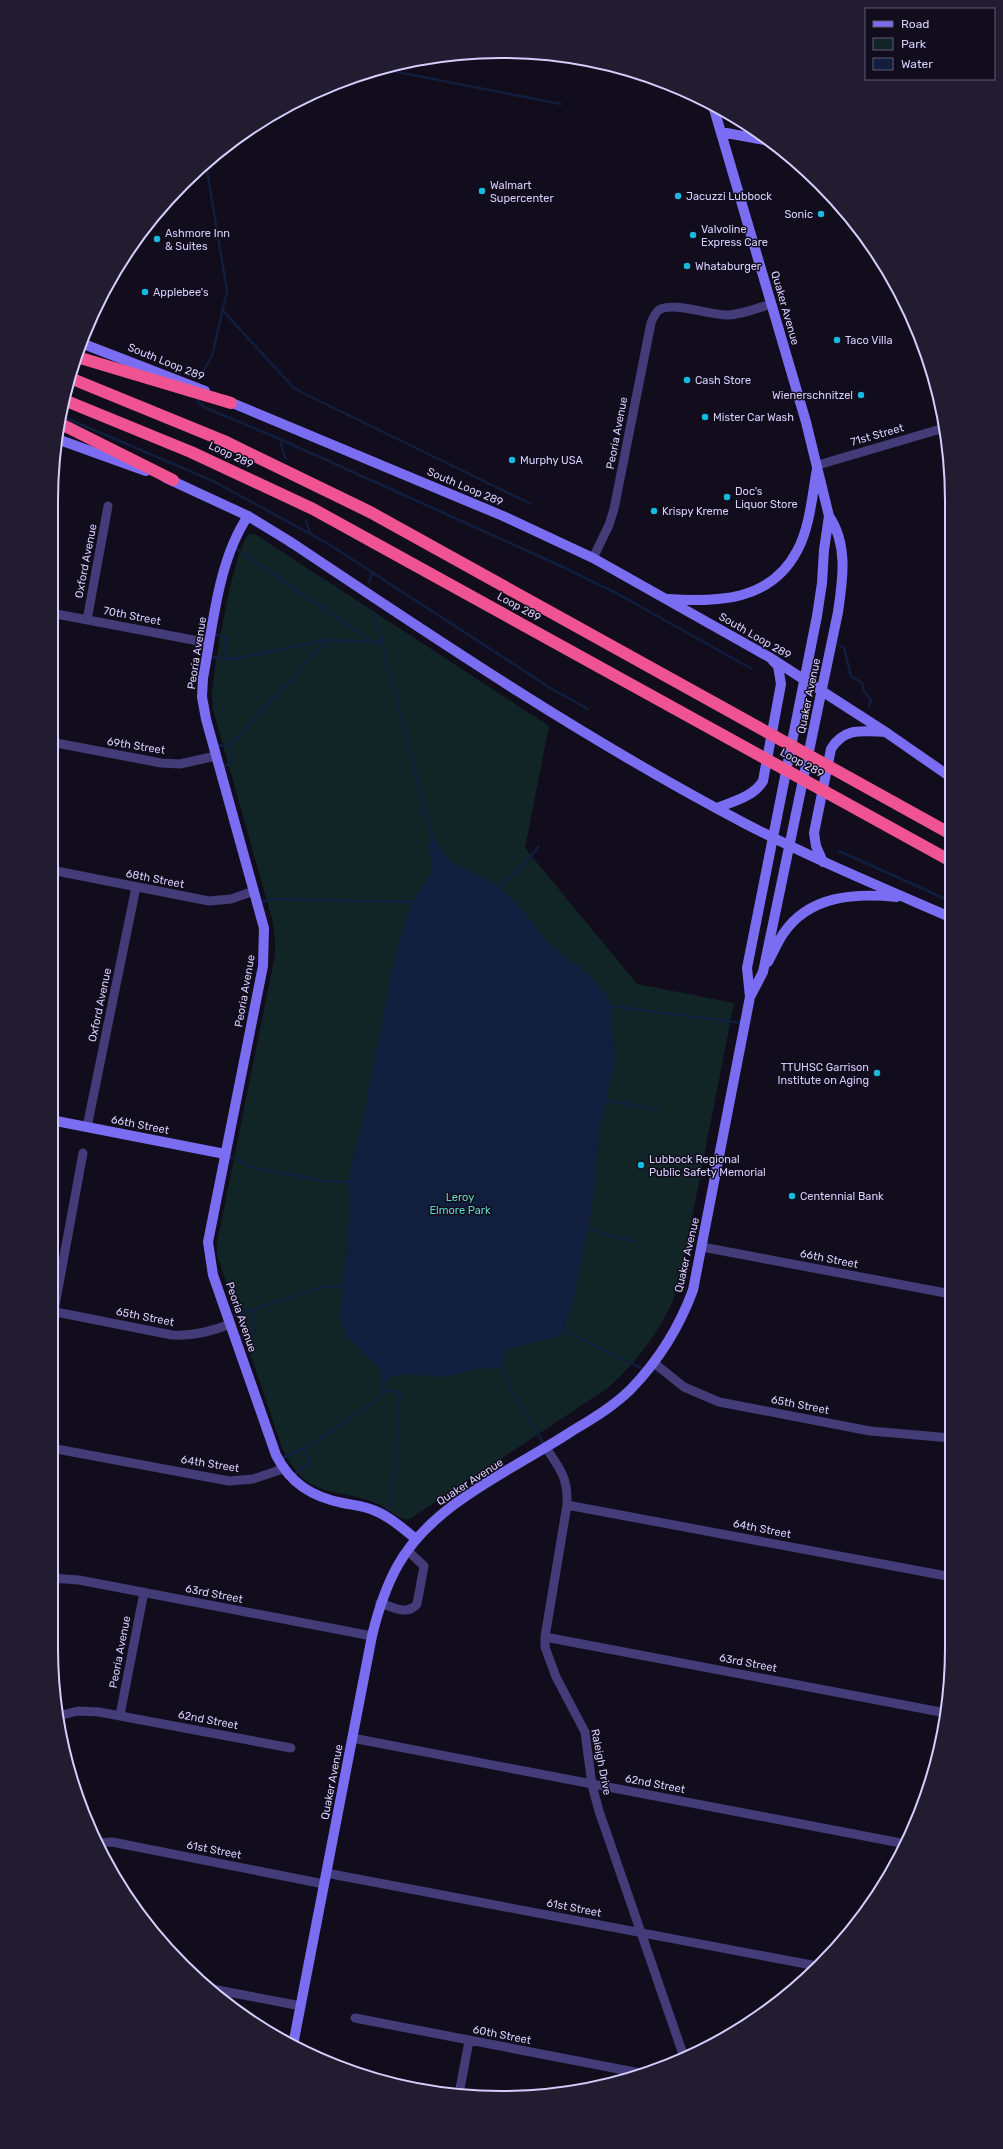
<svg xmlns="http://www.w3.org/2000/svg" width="1003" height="2149" viewBox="0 0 1003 2149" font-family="Rubik,sans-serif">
<rect width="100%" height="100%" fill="#110d1d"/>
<path fill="#112526" d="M250 534H255L549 726 525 848 637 984 734 1003 683 1264C679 1277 677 1293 671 1305 656 1337 634 1364 608 1388L408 1520C396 1518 386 1506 373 1502 328 1486 307 1499 282 1448L217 1255V1243L275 955V938L272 919 213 710 212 695C213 673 235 540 250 534Z"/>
<path fill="#111e3d" d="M433 841 438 843 444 854 455 865 470 871 497 885 522 909 547 942 587 973 601 987 608 998 611 1006 615 1063 599 1131 594 1195 574 1298 562 1335C545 1343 515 1342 503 1354L504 1363 501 1368 472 1369 460 1374 440 1377 410 1374 389 1377 386 1381 384 1393 381 1391 382 1378 380 1369 348 1337 340 1320 350 1208 348 1182 362 1124 396 952 412 902 432 872 433 862 428 846Z"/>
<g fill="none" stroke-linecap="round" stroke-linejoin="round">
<path stroke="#111e3d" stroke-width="2.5" d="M382 69 561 104
M223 311 293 387 301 392 531 504
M200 377 212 356 227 291 206 164
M198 399 199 403 204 407 282 440 281 444 285 458
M59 415 213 481 327 543 552 689 588 709
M282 440 563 567 618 594 752 669
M306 521 310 533
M235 548 370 640
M369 582 372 572
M375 616 433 841
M214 634 224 636 226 639 224 653 227 659
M840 646 844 648 851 676 862 683 863 690 871 700 869 706
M209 656 222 659H234L326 640 382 642
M216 747 230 743 239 736 326 641
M222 766 231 764 232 762 230 743
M839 851 950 901
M499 888 523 866 539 846
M260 902 273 899 412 902
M611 1006 742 1023
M606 1100 657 1110
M227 1155 254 1168 326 1181 348 1182
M588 1227 610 1236 636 1242
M230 1317 321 1287H344
M564 1330 645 1370
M238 1338 256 1332 251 1315 253 1310
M501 1368 504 1371 511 1389 545 1446
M385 1391H396L400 1394 392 1496 387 1514
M280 1459 307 1447 377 1400 381 1393
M293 1476 310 1461 306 1453 307 1448"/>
<path stroke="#433c78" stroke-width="9" d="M818 465 944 428
M593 558 609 525 614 509 651 323C653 318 655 313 659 310 672 301 712 316 729 315 743 314 758 308 771 304
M51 613 209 643
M87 620 108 506
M51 742 161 763 180 764 216 756
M51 870 209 901 231 899 254 891
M87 1127 136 887
M702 1247 951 1294
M51 1311 172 1335C193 1336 211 1332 230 1324
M54 1311 83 1153
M654 1363 684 1387 719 1402 870 1431 951 1438
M51 1448 229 1481 253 1479 283 1469
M546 1448C561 1470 568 1478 567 1505L545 1637V1647L556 1677 585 1732 592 1785 599 1811 684 2057
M567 1505 952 1577
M51 1578 79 1580 372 1636
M380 1603C392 1607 407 1616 417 1604L424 1566 408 1551
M545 1637 946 1713
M120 1715 144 1592
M58 1716 78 1711 99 1712 291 1748
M352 1738 906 1844
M98 1843 112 1842 324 1884
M326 1873 817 1966
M207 1988 301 2006
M355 2018 645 2074
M459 2094 469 2041"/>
<path stroke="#7b6df2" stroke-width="10" d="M721 132 770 141
M81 343 205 391
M225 400 503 516 593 558 769 657 887 733 949 776
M57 439 146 471
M166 478 248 516 289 541C437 640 586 740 744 823 811 858 881 887 950 917
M248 516C218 560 213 626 203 678L202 697 206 719 264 928 263 966 208 1242 213 1275 276 1455C290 1483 312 1497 343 1503 352 1505 364 1506 373 1510 389 1516 402 1528 416 1539
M668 599C717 602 770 602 797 551 810 527 812 496 817 469
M717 808C734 801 753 797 763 781L781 684 778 666 773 661
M823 862 816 846 814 833 831 749C844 727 862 731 885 732
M768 962C773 953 777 943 783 934 809 895 855 893 897 897
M750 997 747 968 817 616 822 583 824 550 829 516
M51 1120 225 1154
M293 2045 372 1636C378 1611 385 1588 398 1565 432 1504 512 1470 569 1433 590 1420 613 1407 631 1389 659 1360 679 1328 693 1290L750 997 763 972 838 612C843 579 848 544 829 516L806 422 714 109"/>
<path stroke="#f05391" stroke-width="12" d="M77 357 231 403
M70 378 224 441 370 512 949 833
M64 400 191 452 313 509 949 860
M59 423 173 480"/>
</g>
<g fill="#14bbe0" stroke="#110d1d" stroke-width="1.5">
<circle cx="482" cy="191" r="4"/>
<circle cx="678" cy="196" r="4"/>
<circle cx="821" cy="214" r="4"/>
<circle cx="693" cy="235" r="4"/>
<circle cx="157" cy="239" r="4"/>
<circle cx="687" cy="266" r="4"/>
<circle cx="145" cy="292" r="4"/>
<circle cx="837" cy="340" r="4"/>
<circle cx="687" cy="380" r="4"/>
<circle cx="861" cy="395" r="4"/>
<circle cx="705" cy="417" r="4"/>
<circle cx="512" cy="460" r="4"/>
<circle cx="727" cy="497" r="4"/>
<circle cx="654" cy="511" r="4"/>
<circle cx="877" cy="1073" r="4"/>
<circle cx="641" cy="1165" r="4"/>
<circle cx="792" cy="1196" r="4"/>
</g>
<g text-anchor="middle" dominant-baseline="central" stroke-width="3" stroke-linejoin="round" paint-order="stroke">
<g font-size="11" fill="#d6cdfb" stroke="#110d1d" text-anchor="start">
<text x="490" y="185">Walmart<tspan x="490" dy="13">Supercenter</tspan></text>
<text x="686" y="196">Jacuzzi Lubbock</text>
<text x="813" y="214" text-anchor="end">Sonic</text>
<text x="701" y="229">Valvoline<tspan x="701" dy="13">Express Care</tspan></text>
<text x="165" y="233">Ashmore Inn<tspan x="165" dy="13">&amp; Suites</tspan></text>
<text x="695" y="266">Whataburger</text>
<text x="153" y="292">Applebee's</text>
<text x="845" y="340">Taco Villa</text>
<text x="695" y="380">Cash Store</text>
<text x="853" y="395" text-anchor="end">Wienerschnitzel</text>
<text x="713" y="417">Mister Car Wash</text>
<text x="520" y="460">Murphy USA</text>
<text x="735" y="491">Doc's<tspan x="735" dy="13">Liquor Store</tspan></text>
<text x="662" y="511">Krispy Kreme</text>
<text x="869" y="1067" text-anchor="end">TTUHSC Garrison<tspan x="869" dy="13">Institute on Aging</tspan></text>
<text x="649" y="1159">Lubbock Regional<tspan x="649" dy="13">Public Safety Memorial</tspan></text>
<text x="800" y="1196">Centennial Bank</text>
</g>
<g font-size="11" fill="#d6cdfb" stroke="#110d1d">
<text transform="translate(785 308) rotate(74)">Quaker Avenue</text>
<text transform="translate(166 362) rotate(22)">South Loop 289</text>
<text transform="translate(617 433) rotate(-79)">Peoria Avenue</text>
<text transform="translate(877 435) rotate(-16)">71st Street</text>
<text transform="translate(231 455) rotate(25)">Loop 289</text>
<text transform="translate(465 487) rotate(23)">South Loop 289</text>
<text transform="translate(86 561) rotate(-79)">Oxford Avenue</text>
<text transform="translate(519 607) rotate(29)">Loop 289</text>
<text transform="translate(132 616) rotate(11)">70th Street</text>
<text transform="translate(755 636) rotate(30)">South Loop 289</text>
<text transform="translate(197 653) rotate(-81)">Peoria Avenue</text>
<text transform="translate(809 696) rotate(-78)">Quaker Avenue</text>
<text transform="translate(136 746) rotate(9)">69th Street</text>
<text transform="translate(802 763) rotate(29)">Loop 289</text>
<text transform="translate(155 879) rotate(11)">68th Street</text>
<text transform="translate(245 991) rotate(-80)">Peoria Avenue</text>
<text transform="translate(100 1005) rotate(-78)">Oxford Avenue</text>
<text transform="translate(140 1125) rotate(11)">66th Street</text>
<text transform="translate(687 1255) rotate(-77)">Quaker Avenue</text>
<text transform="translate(829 1259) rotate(11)">66th Street</text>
<text transform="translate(145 1317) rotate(11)">65th Street</text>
<text transform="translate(241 1317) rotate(71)">Peoria Avenue</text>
<text transform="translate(800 1405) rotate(11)">65th Street</text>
<text transform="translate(210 1464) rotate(9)">64th Street</text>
<text transform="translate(470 1482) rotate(-33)">Quaker Avenue</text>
<text transform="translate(762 1529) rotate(11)">64th Street</text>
<text transform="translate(214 1594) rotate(11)">63rd Street</text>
<text transform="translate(120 1652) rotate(-79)">Peoria Avenue</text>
<text transform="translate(748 1663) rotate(11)">63rd Street</text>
<text transform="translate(208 1720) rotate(11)">62nd Street</text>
<text transform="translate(601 1762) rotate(79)">Raleigh Drive</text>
<text transform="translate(332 1782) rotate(-79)">Quaker Avenue</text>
<text transform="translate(655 1784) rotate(11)">62nd Street</text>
<text transform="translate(214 1850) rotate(11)">61st Street</text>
<text transform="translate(574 1908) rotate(11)">61st Street</text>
<text transform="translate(502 2035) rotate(11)">60th Street</text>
</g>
<g font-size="11" fill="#61d3c0" stroke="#110d1d">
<text x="460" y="1197">Leroy<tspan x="460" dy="13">Elmore Park</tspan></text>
</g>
</g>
<path d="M0 0H1003V2149H0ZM501 58H502A443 443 0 0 1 945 501V1648A443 443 0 0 1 502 2091H501A443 443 0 0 1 58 1648V501A443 443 0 0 1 501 58Z" fill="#211c2f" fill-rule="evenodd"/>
<path fill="none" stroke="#d6cdfb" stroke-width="2" d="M501 58H502A443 443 0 0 1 945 501V1648A443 443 0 0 1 502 2091H501A443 443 0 0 1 58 1648V501A443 443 0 0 1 501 58Z"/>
<rect x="865" y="8" width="130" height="72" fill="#110d1d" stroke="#605a76"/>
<rect x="873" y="21" width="20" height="6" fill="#7b6df2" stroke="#605a76"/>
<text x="901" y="28" font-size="12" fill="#d6cdfb">Road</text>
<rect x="873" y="38" width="20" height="12" fill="#112526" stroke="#605a76"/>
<text x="901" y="48" font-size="12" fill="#d6cdfb">Park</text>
<rect x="873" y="58" width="20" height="12" fill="#111e3d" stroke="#605a76"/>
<text x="901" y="68" font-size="12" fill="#d6cdfb">Water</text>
</svg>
